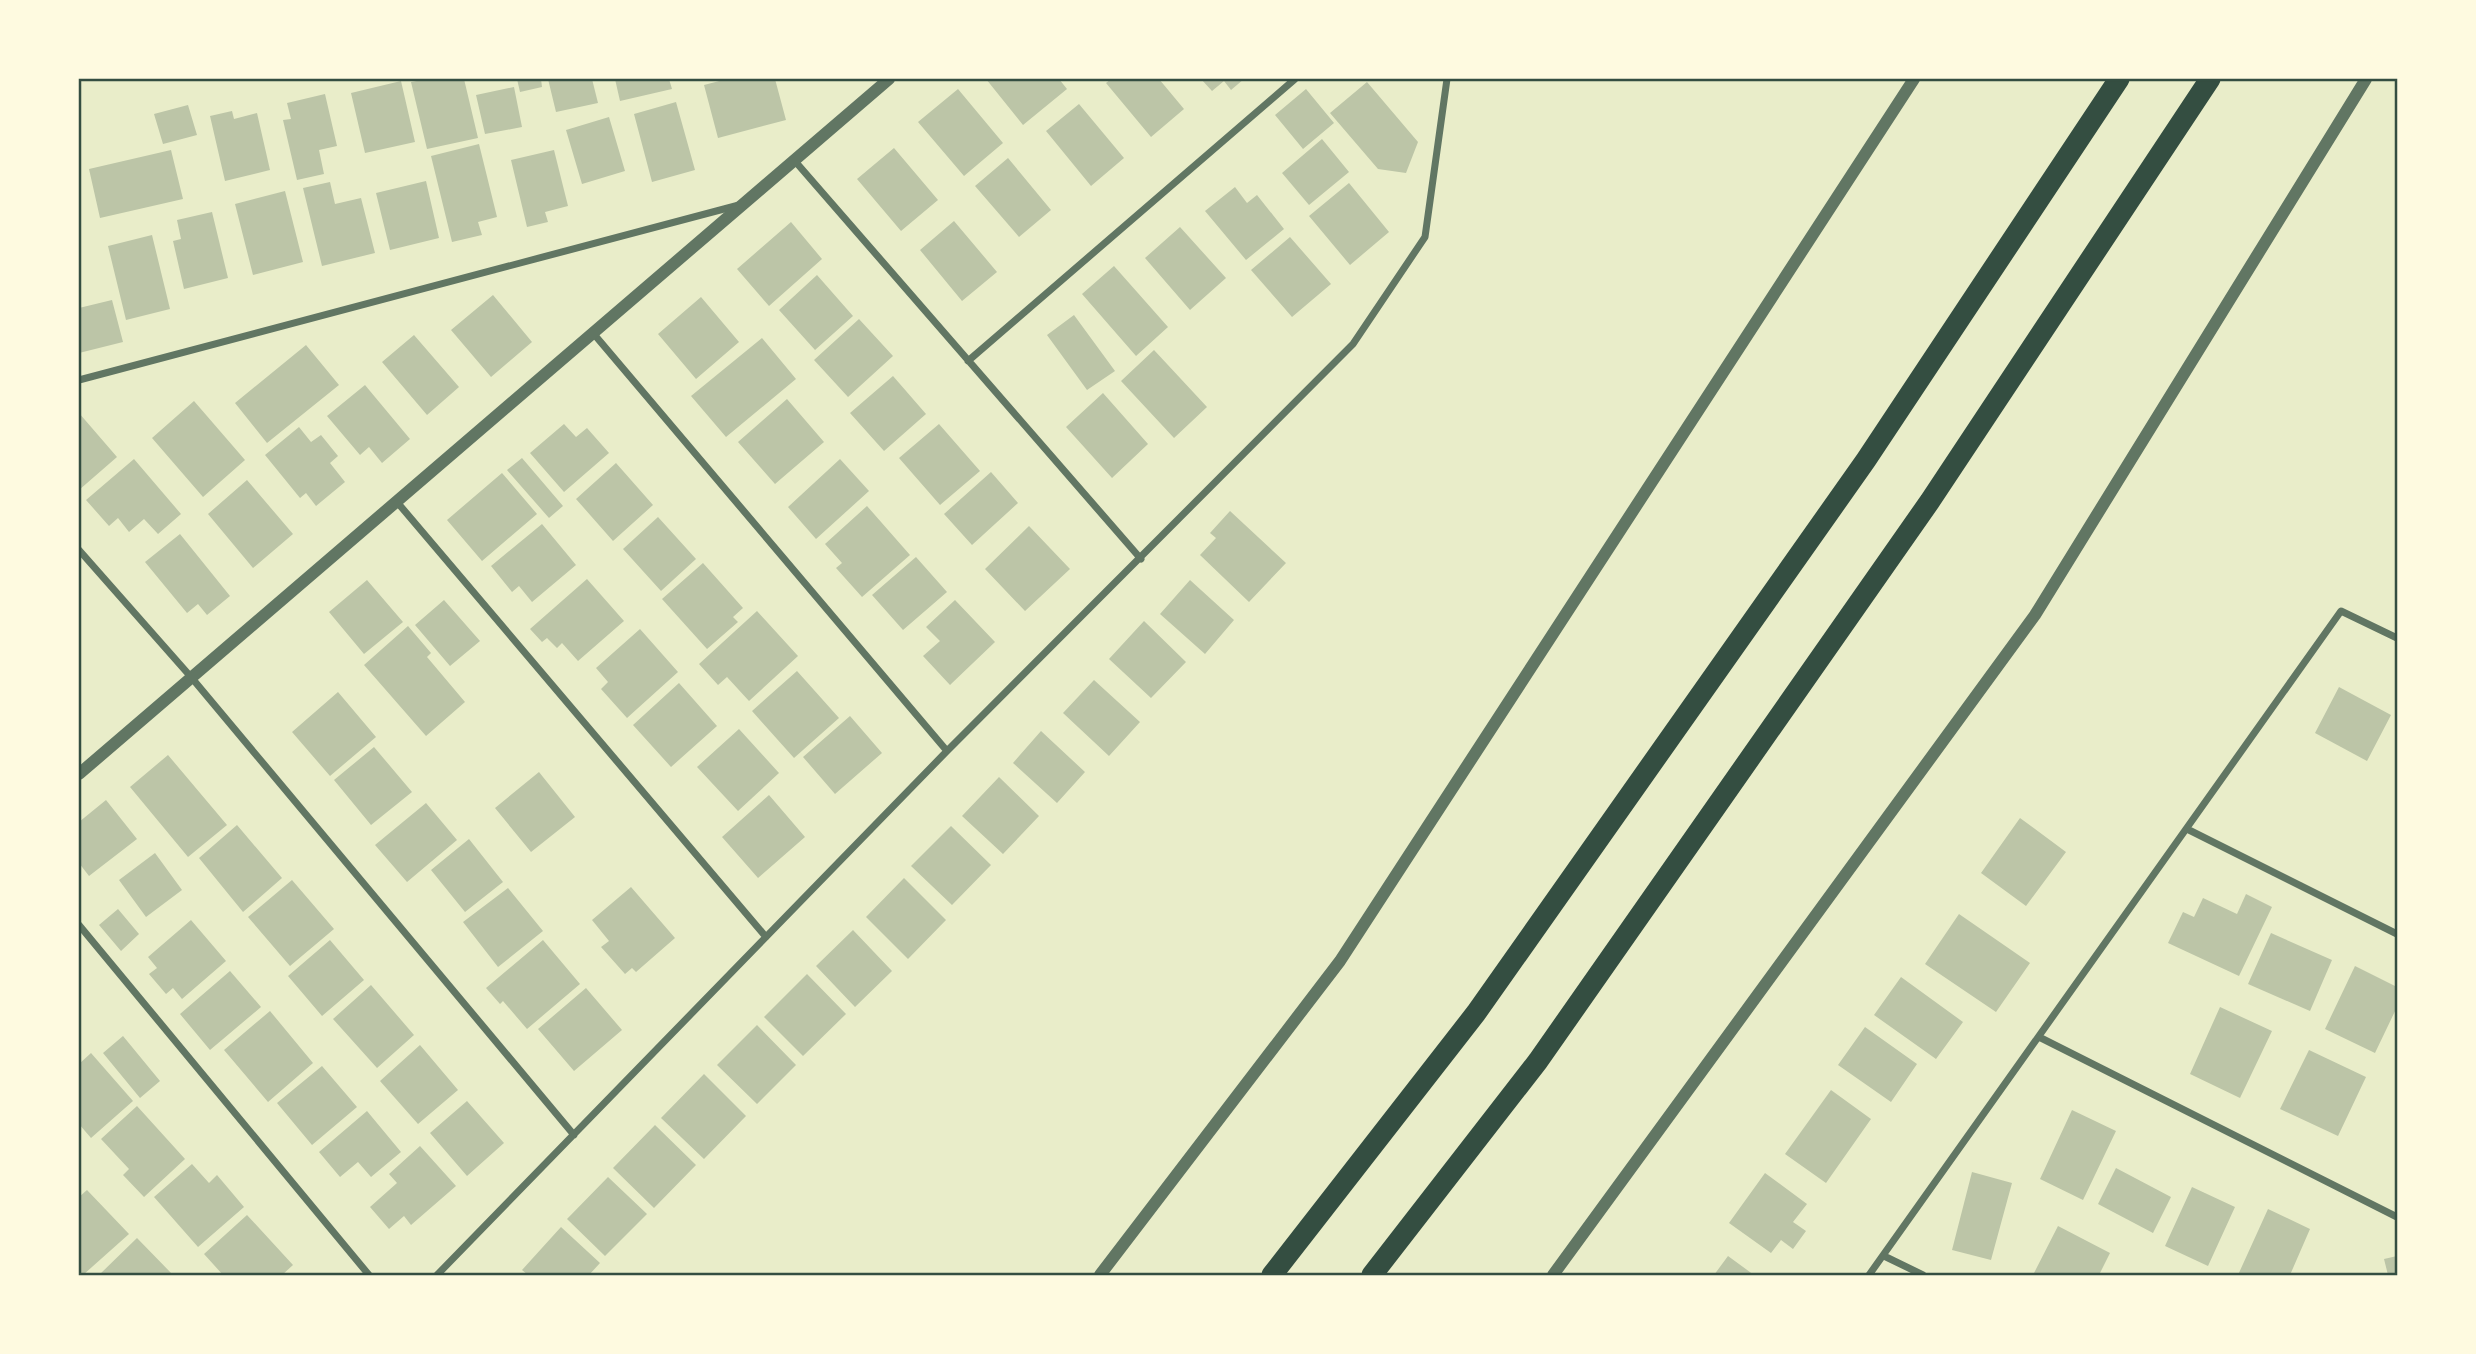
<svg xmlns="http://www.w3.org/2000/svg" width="2476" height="1354" viewBox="0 0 2476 1354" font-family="Ubuntu,sans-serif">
<rect width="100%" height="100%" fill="#e9edc9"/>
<path fill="#bcc5a7" d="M428 79H464L478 138 427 149 411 82Z
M517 79H541L542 87 520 92Z
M548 79H592L598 103 556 112Z
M615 79H669L672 89 620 101Z
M727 79H775L786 120 718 138 704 85Z
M986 79H1059L1067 89 1023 125Z
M1111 79H1159L1184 109 1151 137 1106 83Z
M1201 79H1244L1231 90 1224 81 1212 91Z
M401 81 415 142 365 153 351 93Z
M1367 82 1418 142 1406 173 1378 169 1330 113Z
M514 87 522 127 485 134 476 95Z
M958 89 1003 143 964 176 918 122Z
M1306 89 1334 123 1303 149 1275 115Z
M325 94 337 146 319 150 324 174 297 180 283 120 291 119 287 103Z
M676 102 695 170 652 182 634 114Z
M1079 104 1124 158 1091 186 1046 131Z
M188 105 197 135 163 144 154 114Z
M232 111 234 119 257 113 270 170 225 181 210 116Z
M609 117 625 171 582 184 566 130Z
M1322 139 1349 172 1309 205 1282 173Z
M479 144 497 217 478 222 482 235 452 242 431 156Z
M894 148 938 200 901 231 857 179Z
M171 150 183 199 100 218 89 169Z
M554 150 568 206 545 212 548 222 527 227 511 160Z
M1008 158 1051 210 1019 237 975 186Z
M426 181 439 238 390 250 376 193Z
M330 182 335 204 361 198 375 253 322 266 303 188Z
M1349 183 1389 232 1350 265 1309 216Z
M1235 187 1247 203 1257 195 1284 229 1246 260 1205 211Z
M285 191 303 262 253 275 235 204Z
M212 212 228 278 184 289 173 241 181 239 177 220Z
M954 221 997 272 962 301 920 250Z
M791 222 822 259 769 306 737 269Z
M1180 227 1226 278 1190 310 1145 258Z
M152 235 170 309 126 320 108 246Z
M1290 237 1331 284 1292 317 1251 270Z
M1114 266 1168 327 1136 356 1082 294Z
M817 275 853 316 815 350 779 310Z
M493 295 532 342 491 377 451 330Z
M701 297 739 342 696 379 658 334Z
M112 300 123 342 79 353V308Z
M1074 315 1115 371 1087 390 1047 335Z
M859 319 893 356 848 397 814 360Z
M414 335 459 387 427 415 382 362Z
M762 338 796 379 726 437 691 396Z
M306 345 339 385 267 443 235 403Z
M1154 350 1207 407 1174 438 1121 381Z
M893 376 926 414 884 451 850 413Z
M365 385 410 439 382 463 369 447 360 455 327 416Z
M1103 393 1148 444 1112 478 1066 427Z
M787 399 824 442 775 484 738 442Z
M194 401 245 460 203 497 152 438Z
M79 413 117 457 79 490Z
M564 424 576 437 587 428 609 453 564 492 530 453Z
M939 424 980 471 940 505 899 458Z
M299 427 311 442 321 435 338 456 330 463 345 482 316 506 306 493 300 498 265 455Z
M522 458 563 506 549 518 507 470Z
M134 459 181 514 158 534 144 519 129 532 118 518 109 526 86 500Z
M840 459 869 491 816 539 788 507Z
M616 463 653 505 613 541 576 499Z
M991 472 1018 503 972 545 944 514Z
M502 473 537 514 482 561 447 520Z
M247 480 293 534 253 568 208 514Z
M867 506 910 555 862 597 836 568 842 563 825 544Z
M1230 511 1286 563 1249 602 1200 555 1216 538 1210 533Z
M658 517 696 559 661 591 623 549Z
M542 524 576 565 532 602 519 586 512 592 491 566Z
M1029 526 1070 569 1025 611 985 569Z
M180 534 230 596 207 615 198 604 187 613 145 562Z
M916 557 947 592 903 630 872 595Z
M703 563 743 608 733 617 738 622 707 649 662 599Z
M587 579 624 621 578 661 562 643 557 648 547 638 542 642 530 629Z
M367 580 403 622 364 654 329 612Z
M1190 580 1234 620 1205 654 1160 614Z
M444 600 480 641 450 666 415 625Z
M955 600 995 642 950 685 923 656 940 641 926 627Z
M757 611 798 656 749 701 727 677 718 685 699 664Z
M1144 621 1186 662 1151 698 1109 659Z
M408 626 431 653 427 657 465 702 426 736 364 665Z
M640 629 678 672 627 718 601 689 608 682 596 668Z
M797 671 839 718 794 758 752 711Z
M1094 680 1140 722 1109 756 1063 713Z
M679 683 717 726 671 767 633 725Z
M2339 687 2391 715 2367 761 2315 733Z
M338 692 376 737 330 776 292 732Z
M850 716 882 753 835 794 803 757Z
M739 729 779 773 738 811 697 767Z
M1041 731 1085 772 1057 803 1013 763Z
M374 747 412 792 371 825 334 780Z
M168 755 227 825 188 857 130 787Z
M539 772 575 817 531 852 495 808Z
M999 777 1039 816 1003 854 962 816Z
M769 795 805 837 758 878 722 837Z
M106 800 137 839 89 876 79 863V822Z
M426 803 457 840 407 882 375 845Z
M2020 818 2066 852 2026 906 1981 873Z
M237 825 282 878 243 912 199 858Z
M951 826 991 865 952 905 911 866Z
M469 839 503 882 465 912 431 870Z
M155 853 182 890 146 917 119 880Z
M904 878 946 920 908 959 866 917Z
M292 880 334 929 290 966 248 917Z
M631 887 675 938 636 972 632 968 625 974 601 947 609 941 592 920Z
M508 888 543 931 498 967 463 922Z
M2246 894 2272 907 2239 976 2168 943 2183 912 2194 917 2203 898 2237 914Z
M118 909 139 934 121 951 99 925Z
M1959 914 2030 963 1996 1012 1925 964Z
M191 920 226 961 182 999 173 988 166 994 149 974 157 968 148 957Z
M853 930 892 971 855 1007 816 966Z
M2271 933 2332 960 2310 1011 2248 984Z
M330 940 364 980 322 1016 288 976Z
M543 940 580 984 527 1029 503 1001 500 1004 486 988Z
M2355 966 2397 987V1007L2375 1053 2325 1029Z
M230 971 261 1007 210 1050 180 1014Z
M807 974 846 1014 803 1056 764 1017Z
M1901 977 1963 1022 1936 1059 1874 1015Z
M371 985 414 1035 377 1068 333 1019Z
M586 988 622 1030 574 1071 538 1029Z
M2220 1007 2272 1031 2240 1098 2190 1074Z
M270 1011 313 1063 268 1102 224 1050Z
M757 1025 796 1065 757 1104 717 1065Z
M1865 1027 1917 1064 1891 1102 1838 1065Z
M123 1036 160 1081 140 1098 103 1053Z
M420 1045 458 1090 418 1124 380 1081Z
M2309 1050 2366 1077 2338 1136 2280 1109Z
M91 1053 133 1101 91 1138 79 1124V1064Z
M322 1066 357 1107 312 1145 277 1103Z
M704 1074 746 1116 704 1159 661 1118Z
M1831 1090 1871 1119 1826 1183 1785 1154Z
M467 1101 504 1143 467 1176 430 1133Z
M137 1106 185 1159 144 1197 123 1175 129 1169 101 1139Z
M2072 1110 2116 1131 2083 1200 2040 1179Z
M367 1111 401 1152 371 1177 358 1162 340 1177 319 1152Z
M655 1125 696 1165 654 1208 613 1168Z
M420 1146 456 1186 411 1225 404 1216 389 1229 370 1207 397 1183 389 1174Z
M192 1164 209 1183 217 1175 244 1207 198 1247 154 1197Z
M2116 1168 2171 1197 2153 1233 2098 1204Z
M1972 1172 2012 1183 1991 1260 1952 1250Z
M1765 1173 1807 1204 1793 1222 1806 1231 1793 1249 1781 1240 1771 1253 1729 1223Z
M608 1177 647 1214 605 1256 567 1219Z
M2192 1187 2235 1207 2208 1266 2165 1246Z
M87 1190 129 1234 83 1275 79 1270V1197Z
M2268 1209 2310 1229 2290 1275H2238Z
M247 1215 293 1265 282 1275H223L204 1254Z
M2058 1226 2110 1253 2099 1275H2033Z
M561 1227 600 1263 589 1275H528L522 1270Z
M137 1238 173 1275H99Z
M1728 1256 1754 1275H1714Z
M2397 1256V1275H2388L2384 1259Z"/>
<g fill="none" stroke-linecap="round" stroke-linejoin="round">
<path stroke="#617663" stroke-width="7" d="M794 160 1141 559
M593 333 947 751
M968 361 1295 79
M79 380 739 205
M397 502 766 937
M79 550 191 677 574 1135
M2187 829 2397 934
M79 925 369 1275
M2039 1037 2397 1217
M1884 1256 1923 1275
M437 1275 947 751 1353 344 1425 237 1447 79
M1869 1275 2341 611 2397 638"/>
<path stroke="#617663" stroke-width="12" d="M79 774 889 79
M1100 1275 1340 961 1914 79
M1553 1275 2035 615 2366 79"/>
<path stroke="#344e41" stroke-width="21" d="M1272 1275 1476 1013 1866 460 2119 79
M1372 1275 1538 1061 1930 501 2210 79"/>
</g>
<rect width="2476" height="1354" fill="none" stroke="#fefae0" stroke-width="161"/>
<rect x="80" y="80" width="2316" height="1194" fill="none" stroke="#344e41" stroke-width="2.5"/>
</svg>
